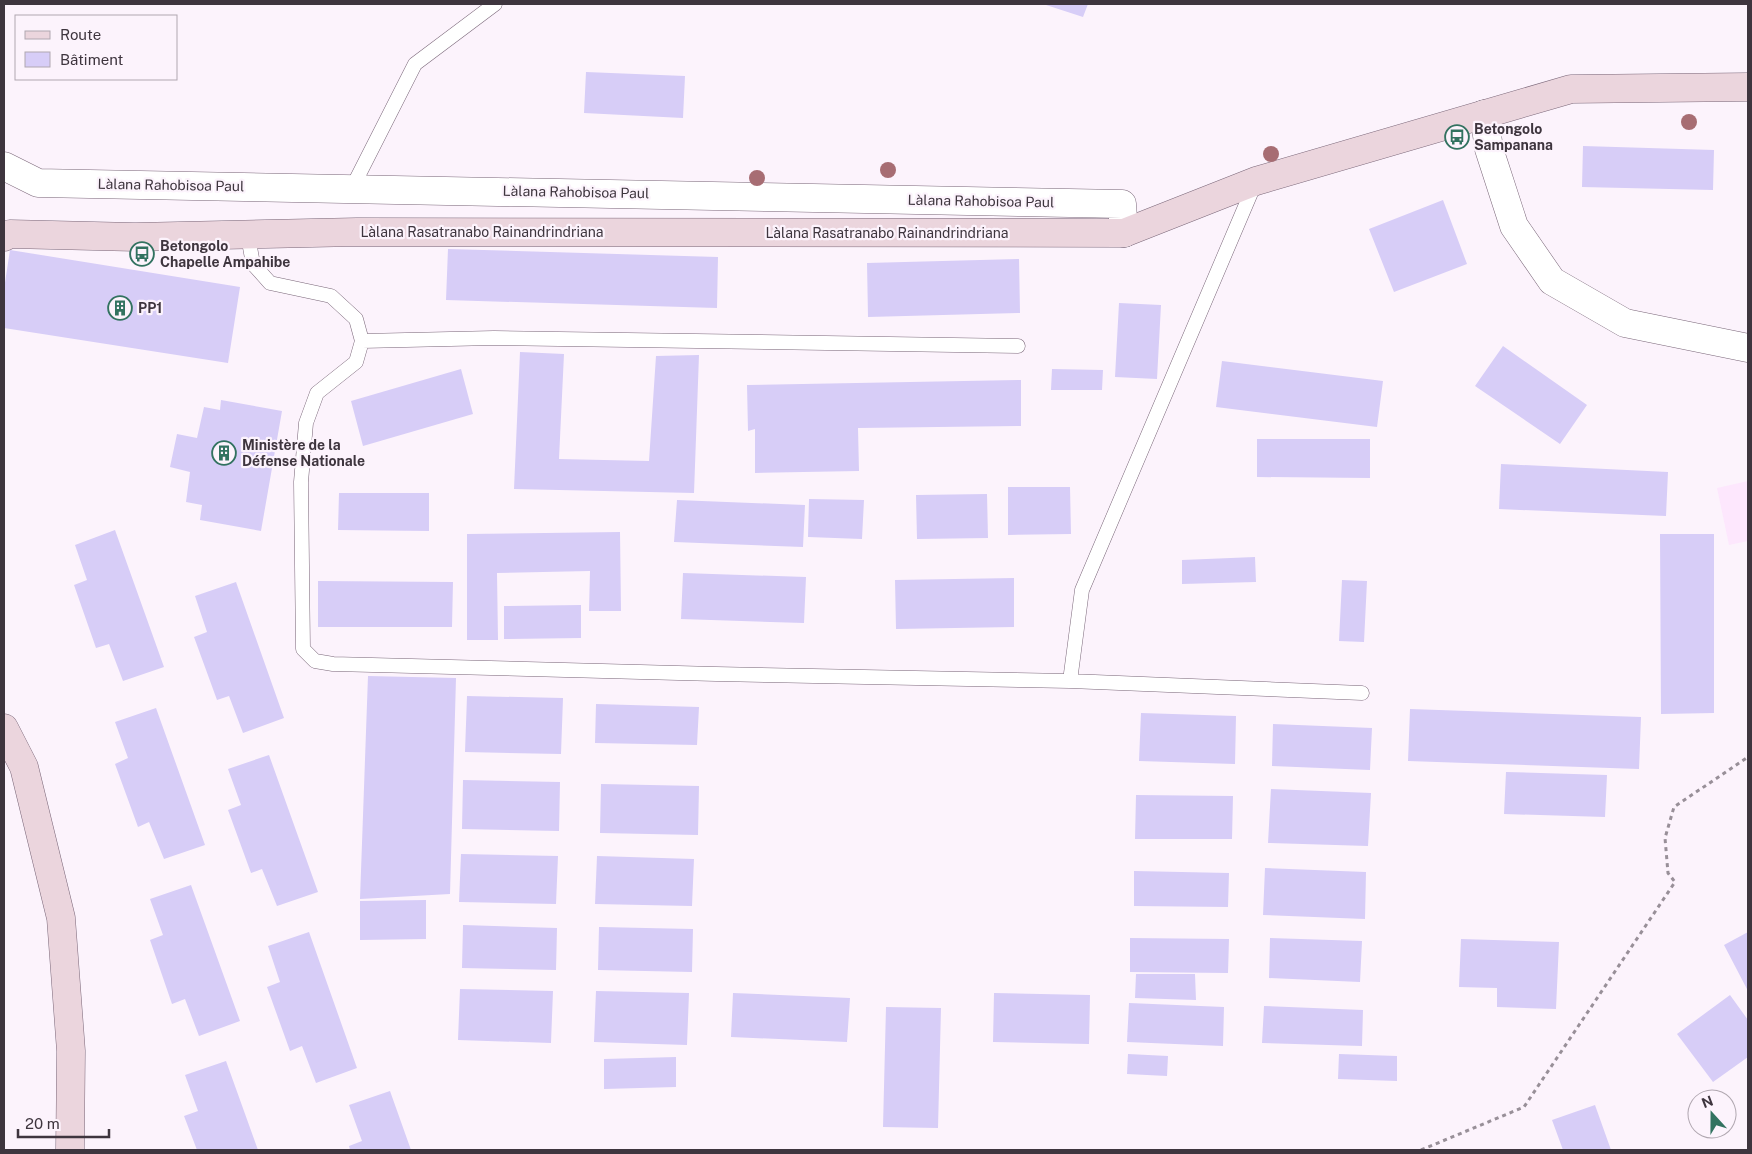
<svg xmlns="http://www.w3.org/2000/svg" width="1752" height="1154" viewBox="0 0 1752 1154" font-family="'Public Sans',sans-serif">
<rect width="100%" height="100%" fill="#fcf3fc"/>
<path fill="#fde7fd" d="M1748 481V541L1729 545 1717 488Z"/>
<path fill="#d7cdf7" d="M1043 4H1088L1083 17Z
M586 72 685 76 683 118 584 113Z
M1583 146 1714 150 1713 190 1582 187Z
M1443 200 1467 264 1394 292 1369 229Z
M448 249 718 257 717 308 446 300Z
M10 250 240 287 228 363 4 328V289Z
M1019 259 1020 313 868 317 867 263Z
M1119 303 1161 305 1157 379 1115 377Z
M1503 346 1587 405 1560 444 1475 386Z
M520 352 564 354 559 459 649 461 656 356 699 355 694 493 514 489Z
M1222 361 1383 381 1377 427 1216 407Z
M461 369 473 414 363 446 351 401Z
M1052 369 1103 370 1102 390H1051Z
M1021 380V426L858 428 859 471 755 473V429L748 431 747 385Z
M221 400 282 411 261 531 200 520 202 505 186 502 190 472 170 467 177 434 197 438 204 407 220 410Z
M1257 439H1370V478L1257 477Z
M1501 464 1668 472 1666 516 1499 509Z
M1008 487H1070L1071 534 1008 535Z
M339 493H429V531L338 530Z
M987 494 988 538 917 539 916 495Z
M809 499 864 500 862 539 808 537Z
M677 500 805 505 803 547 674 542Z
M115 530 164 667 123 681 109 644 96 648 74 585 87 580 75 545Z
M620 532 621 611H589L590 571 497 573 498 640H467V534Z
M1660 534H1714V713L1661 714Z
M1255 557 1256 582 1182 584V560Z
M683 573 806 577 804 623 681 619Z
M1014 578V627L896 629 895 580Z
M1342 580 1367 581 1364 642 1339 641Z
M318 581 453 582 452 627H318Z
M236 582 284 718 243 733 229 696 217 700 194 637 207 632 195 596Z
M581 605V638L504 639V606Z
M368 676 456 678 450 894 360 899Z
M467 696 563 698 561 754 465 752Z
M596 704 699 707 697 745 595 743Z
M156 708 205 845 164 859 149 822 138 827 115 764 128 758 115 722Z
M1410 709 1641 717 1639 769 1408 761Z
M1141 713 1236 716 1235 764 1139 761Z
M1273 724 1372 728 1370 770 1272 766Z
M269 755 318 892 277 906 262 869 251 873 228 810 241 805 228 769Z
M1506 772 1607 775 1605 817 1504 814Z
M463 780 560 782 559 831 462 829Z
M601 784 699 786 698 835 600 833Z
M1271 789 1371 793 1368 846 1268 843Z
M1136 795 1233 796 1232 839H1135Z
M461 854 558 856 556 904 459 902Z
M597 856 694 859 692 906 595 904Z
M1265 868 1366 872 1365 919 1263 915Z
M1134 871 1229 873 1228 907 1134 906Z
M191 885 240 1021 199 1036 185 999 172 1004 150 940 163 935 150 899Z
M426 900V939L360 940V901Z
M463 925 557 928 556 970 462 968Z
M599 927 693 929 692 972 598 970Z
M309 932 357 1068 316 1083 302 1046 290 1051 267 987 280 982 268 946Z
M1748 932V991L1724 945Z
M1130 938 1229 939 1228 973 1130 972Z
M1270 938 1362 941 1360 982 1269 978Z
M1461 939 1559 942 1556 1009 1497 1007V988L1459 987Z
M1136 974H1195L1196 1000 1135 998Z
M460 989 553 991 551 1043 458 1040Z
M596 991 689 993 687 1045 594 1042Z
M733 993 850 998 847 1042 731 1037Z
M994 993 1090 995 1089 1044 993 1042Z
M1730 995 1748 1020V1057L1713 1082 1677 1034Z
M1129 1003 1224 1007 1223 1046 1127 1042Z
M1264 1006 1363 1010 1362 1046 1262 1043Z
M886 1007 941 1008 938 1128 883 1127Z
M1128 1054 1168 1056 1167 1076 1127 1074Z
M1339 1054 1397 1056V1081L1338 1079Z
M676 1057V1087L604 1089V1059Z
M226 1061 258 1150H197L184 1116 198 1111 185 1075Z
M390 1091 411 1150H350L349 1146 362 1141 349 1105Z
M1595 1105 1611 1150H1563L1552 1120Z"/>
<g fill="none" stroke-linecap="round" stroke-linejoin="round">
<g stroke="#7a6779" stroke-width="15">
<path id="lane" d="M352 188 415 64 495 4
M248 236 253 264 270 283 331 296 356 319 362 341 356 362 317 393 306 423 301 482 303 649 315 661 333 664 716 674 1070 681 1082 590 1256 181
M362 341 494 338 1018 346
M1070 681 1362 693"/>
</g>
<g stroke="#7a6779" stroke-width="29">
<path id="street" d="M1484 114 1489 149 1514 226 1552 281 1625 323 1748 348
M4 166 38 183 1122 204 1124 233"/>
</g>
<g stroke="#7a6779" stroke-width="29">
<path id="secondary" d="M4 237 10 234 135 237 357 232 1124 233 1256 181 1571 89 1748 87
M4 728 24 767 61 918 71 1051 70 1150"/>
</g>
<path stroke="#988f98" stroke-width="3" stroke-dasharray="4 4" stroke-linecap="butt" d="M1421 1150 1524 1107 1675 882 1668 873 1665 838 1674 807 1748 757"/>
<use href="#lane" stroke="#fff" stroke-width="14"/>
<use href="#street" stroke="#fff" stroke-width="28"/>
<use href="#secondary" stroke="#ebd5dd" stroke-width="28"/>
</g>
<g fill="#a76d73">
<circle cx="1689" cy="122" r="8"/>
<circle cx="1271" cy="154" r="8"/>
<circle cx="888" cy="170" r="8"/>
<circle cx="757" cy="178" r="8"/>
</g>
<defs>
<g id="bus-ring" transform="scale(1.25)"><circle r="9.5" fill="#fcf3fc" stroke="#327260" stroke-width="1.5"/><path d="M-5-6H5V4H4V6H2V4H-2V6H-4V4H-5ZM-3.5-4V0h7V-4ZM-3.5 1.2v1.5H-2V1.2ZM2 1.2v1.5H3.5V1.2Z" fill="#327260"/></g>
<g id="building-ring" transform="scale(1.25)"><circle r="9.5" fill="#fcf3fc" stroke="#327260" stroke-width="1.5"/><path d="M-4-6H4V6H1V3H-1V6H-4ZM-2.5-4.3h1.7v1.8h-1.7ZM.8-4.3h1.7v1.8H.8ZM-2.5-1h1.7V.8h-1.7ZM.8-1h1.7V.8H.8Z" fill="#327260"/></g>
</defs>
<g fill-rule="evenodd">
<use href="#bus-ring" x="1457" y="137"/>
<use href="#bus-ring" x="142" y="254"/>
<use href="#building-ring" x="120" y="308"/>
<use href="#building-ring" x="224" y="453"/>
</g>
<g text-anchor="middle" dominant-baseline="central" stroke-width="4.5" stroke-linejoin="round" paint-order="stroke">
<g font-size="14" font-weight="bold" fill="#3e353e" stroke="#fcf3fc" text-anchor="start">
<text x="1474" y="129">Betongolo<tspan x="1474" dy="16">Sampanana</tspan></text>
<text x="160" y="246">Betongolo<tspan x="160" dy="16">Chapelle Ampahibe</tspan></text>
<text x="138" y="308">PP1</text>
<text x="242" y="445">Ministère de la<tspan x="242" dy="16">Défense Nationale</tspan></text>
</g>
<g font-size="14" fill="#3e353e" stroke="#fcf3fc">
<text transform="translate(171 185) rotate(1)">Làlana Rahobisoa Paul</text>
<text transform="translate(576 192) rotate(1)">Làlana Rahobisoa Paul</text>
<text transform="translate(981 201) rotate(1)">Làlana Rahobisoa Paul</text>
<text x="482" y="232">Làlana Rasatranabo Rainandrindriana</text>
<text x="887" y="233">Làlana Rasatranabo Rainandrindriana</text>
</g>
</g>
<rect width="1752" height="1154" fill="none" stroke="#3e353e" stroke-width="10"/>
<rect x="15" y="15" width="162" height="65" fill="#fcf3fc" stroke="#b0a7b0"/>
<rect x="25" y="31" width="25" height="8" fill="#ebd5dd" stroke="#b0a7b0"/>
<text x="60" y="40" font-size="15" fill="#3e353e">Route</text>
<rect x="25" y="52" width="25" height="15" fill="#d7cdf7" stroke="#b0a7b0"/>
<text x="60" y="65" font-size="15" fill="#3e353e">Bâtiment</text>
<g transform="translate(1712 1114) rotate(339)"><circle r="24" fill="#fcf3fc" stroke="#b0a7b0"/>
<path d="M0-4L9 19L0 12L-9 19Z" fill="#327260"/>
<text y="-8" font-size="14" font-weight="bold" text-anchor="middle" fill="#3e353e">N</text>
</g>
<path d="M18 1129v8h91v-8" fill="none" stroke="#3e353e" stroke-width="2.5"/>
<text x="25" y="1129" font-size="15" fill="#3e353e" stroke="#fcf3fc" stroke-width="4" paint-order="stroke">20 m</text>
</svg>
